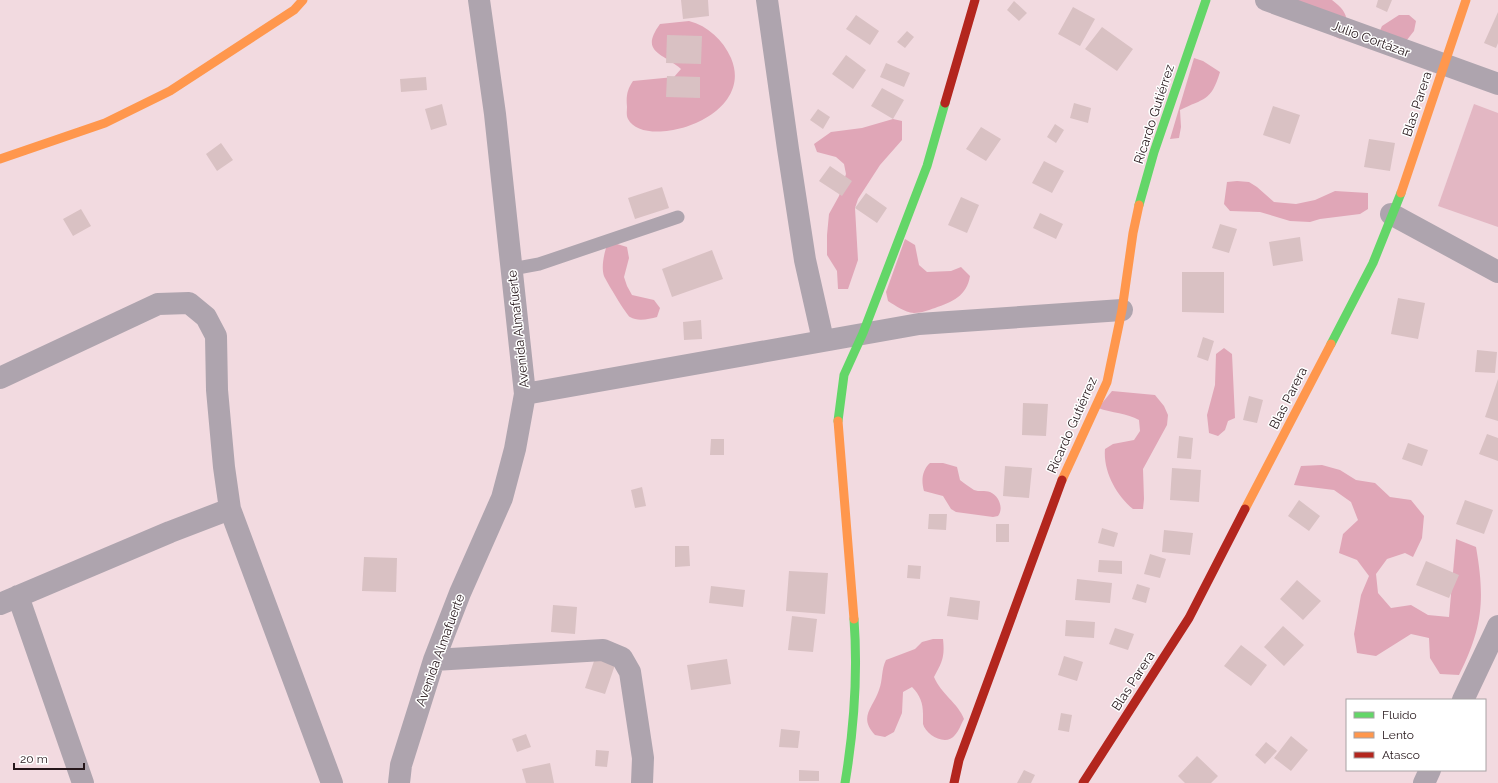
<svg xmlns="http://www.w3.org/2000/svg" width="1498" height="783" viewBox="0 0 1498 783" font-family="Raleway,sans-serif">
<rect width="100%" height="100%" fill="#f2dae0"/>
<path fill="#e3b7c3" d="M1474 104 1498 113V227L1438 206Z"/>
<path fill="#e0a6b7" d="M1259 0H1332C1348 12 1351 21 1340 39Z
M1399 15H1409L1416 21 1414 31 1399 50 1378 35 1382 26Z
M689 21C708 26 723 40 731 58 757 119 644 151 628 119 626 115 627 110 627 107 626 96 627 90 633 81L674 77 681 69C663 53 639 53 660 24Z
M1194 58 1203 61 1220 72C1211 102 1204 98 1180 110L1181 127 1179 138 1170 139Z
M893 119 902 121V140L880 165 858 199 855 208 858 260 848 289H838L837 271 827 255V235L829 214 839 196 846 174 844 164 836 157 817 152 814 144 831 132 862 128Z
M1237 181 1249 182 1257 187 1274 202 1296 204 1315 200 1335 191 1368 193V209L1360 214 1320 219 1310 222 1290 221 1260 212 1230 211 1224 204 1227 182Z
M905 239 915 245 919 265 927 272 951 271 961 267 970 276C967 296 952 302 935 308 928 310 922 313 914 313 904 312 896 306 888 301L886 292Z
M617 244 627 247 629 258 624 277 627 286 632 295 654 300 660 308 657 317C649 319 638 322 630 317 627 316 605 279 604 276 601 267 604 254 607 245Z
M1224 348 1232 354 1235 418 1228 421 1225 430 1218 436 1209 433 1207 415 1215 385 1216 354Z
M1112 391 1155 395 1164 406 1168 415 1167 425 1143 469 1144 499 1143 509H1133C1116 495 1103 471 1105 449L1113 444 1134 440 1140 431 1139 420C1127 413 1112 413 1098 408Z
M930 463H943L957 467 960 480C964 483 969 487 974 490 979 492 985 490 990 492 999 496 1004 508 998 516L993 517 956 512 951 509 943 496 924 491C921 481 922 470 930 463Z
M1322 465 1340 470 1356 480 1375 483 1390 497 1411 500 1424 516 1422 538 1413 557 1405 553 1387 559 1376 574 1378 593 1391 608 1411 605 1428 615 1449 617 1456 539 1476 547C1485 599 1483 627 1459 675L1440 674 1430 658 1429 638 1411 634 1376 656 1357 653 1354 634 1361 595 1369 576 1357 560 1339 553 1343 534 1358 520 1351 502 1334 490 1294 485 1301 466Z
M933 639H943C945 657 942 662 934 677 941 694 958 703 964 719 961 724 959 731 955 735 946 747 926 735 923 724 923 721 923 717 923 714 923 703 920 695 912 687L903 692 902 713 894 732 885 737 875 735C858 717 873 708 879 690 883 680 881 670 886 660L915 649 922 642Z"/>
<path fill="#d9c1c3" d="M681 0H708L709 16 683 19Z
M1378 0H1392L1387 12 1376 7Z
M1014 1 1027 13 1019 21 1007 10Z
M1073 7 1095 19 1080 46 1058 34Z
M1498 12V43L1496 48 1484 43Z
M856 15 879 31 870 45 846 29Z
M1102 27 1133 49 1117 71 1085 49Z
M907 31 914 37 905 48 897 42Z
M667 35 702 36 701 64 666 63Z
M846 55 866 70 853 89 832 74Z
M886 63 910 73 904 87 880 77Z
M667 76 700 77V98L666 97Z
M426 77 427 90 401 92 400 79Z
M882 88 904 100 893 119 871 106Z
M1074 103 1091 108 1088 123 1070 118Z
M442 104 447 125 431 130 425 109Z
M1273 106 1300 115 1290 144 1263 135Z
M818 109 830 117 823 129 810 120Z
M1055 124 1064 130 1056 143 1047 137Z
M981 127 1001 139 986 161 966 149Z
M1369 139 1395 143 1390 171 1364 167Z
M221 143 233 160 217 171 206 154Z
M1044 161 1064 171 1052 193 1032 183Z
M830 166 852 181 842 196 819 181Z
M662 187 669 208 635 219 628 198Z
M866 193 887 208 877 223 855 208Z
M961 197 979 205 967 233 948 225Z
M81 209 91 226 73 236 63 219Z
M1040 213 1063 224 1056 239 1033 228Z
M1220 224 1237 229 1229 253 1212 248Z
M1300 237 1303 261 1273 266 1269 242Z
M712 250 723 279 672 297 662 269Z
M1182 272H1224V313L1182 312Z
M1398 298 1425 303 1418 339 1391 334Z
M701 320 702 339 684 340 683 322Z
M1203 337 1214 341 1208 361 1197 357Z
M1477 350 1497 352 1495 373 1475 372Z
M1498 379V421L1485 417Z
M1249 396 1263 400 1257 423 1243 420Z
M1023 403 1048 404 1046 436 1022 435Z
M1487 434 1498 438V461L1479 454Z
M1179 436 1193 438 1191 459 1177 458Z
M711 439H724V455H710Z
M1408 443 1428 450 1422 466 1402 459Z
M1005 466 1032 468 1029 498 1003 496Z
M1172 468 1201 470 1199 502 1170 500Z
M642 487 646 506 635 508 631 490Z
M1299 500 1320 516 1309 531 1288 516Z
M1465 500 1493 510 1484 534 1456 524Z
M929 514H947L946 530 928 529Z
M996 524H1009V542H996Z
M1102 528 1118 533 1114 547 1098 543Z
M1164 530 1193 533 1190 555 1162 552Z
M675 546H689L690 566 675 567Z
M1150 554 1166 559 1160 578 1144 574Z
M364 557 397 558 396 592 362 591Z
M1099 560 1122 561V574L1098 572Z
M1426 561 1459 575 1449 598 1416 585Z
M908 565 921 566 920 579 907 578Z
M789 571 828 573 825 614 786 611Z
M1077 579 1112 583 1110 603 1075 600Z
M1297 580 1321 601 1303 620 1280 599Z
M1137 584 1150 588 1146 603 1132 599Z
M711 586 745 590 743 607 709 603Z
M950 597 980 601 978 620 947 616Z
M553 605 577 607 575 634 551 632Z
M792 616 817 619 813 652 788 650Z
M1066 620 1095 622 1094 638 1065 636Z
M1283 626 1304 645 1284 666 1264 647Z
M1115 628 1134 634 1128 650 1109 644Z
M1241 645 1267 665 1251 686 1224 666Z
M1064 656 1083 662 1077 681 1058 675Z
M595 658 615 665 605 694 585 688Z
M727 659 731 684 691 690 687 665Z
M1061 713 1072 715 1069 732 1058 730Z
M781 729 800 731 798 748 779 747Z
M526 734 531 747 517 752 512 739Z
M1291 736 1308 750 1291 771 1274 758Z
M1266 742 1277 751 1265 764 1255 755Z
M596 750 609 751 607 767 595 766Z
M1197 756 1218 776 1211 783H1185L1178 776Z
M550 763 554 783H526L522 769Z
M799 770 819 771V781H799Z
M1024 770 1035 775 1031 783H1017Z"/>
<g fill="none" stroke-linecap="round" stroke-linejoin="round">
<path stroke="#aea4ae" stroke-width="13" d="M512 269 539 264 678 217"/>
<path stroke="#aea4ae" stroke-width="22" d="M767 0 788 149 805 260 823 340
M1266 0 1498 84
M1391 214 1498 272
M0 378 158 304 189 303 206 317 216 336 217 390 224 467 230 509 332 783
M525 394 919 324 1122 310
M18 596 83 783
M0 604 170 532 230 509
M434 660 603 650 622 658 630 672 643 758 642 783
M1463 700 1498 626
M399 783 401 765 434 660 460 593 502 498 515 449 525 394 495 114 479 0
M1424 783 1430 770"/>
<path stroke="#63d668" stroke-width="9" d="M1139 205 1154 152 1206 0
M1331 344 1373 263 1401 193
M838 421 844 375 863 333 927 166 945 103
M845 783C854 729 858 674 854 619"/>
<path stroke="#ff974d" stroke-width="9" d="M0 159 105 123 170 91 294 10 303 0
M1401 193 1466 0
M838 421 854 619
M1062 480 1107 382 1122 310 1133 233 1139 205
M1245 509 1331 344"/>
<path stroke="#b3261e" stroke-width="9" d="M945 103 975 0
M954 783 959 760 1062 480
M1083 783 1189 618 1245 509"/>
</g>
<g text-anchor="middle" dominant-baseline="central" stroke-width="3" stroke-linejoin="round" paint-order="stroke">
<g font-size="13" fill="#26171b" stroke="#fff">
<text transform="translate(1371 39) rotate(20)">Julio Cortázar</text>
<text transform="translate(1417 104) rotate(-72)">Blas Parera</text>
<text transform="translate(1154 114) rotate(-72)">Ricardo Gutiérrez</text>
<text transform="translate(518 329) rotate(-96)">Avenida Almafuerte</text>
<text transform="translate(1288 398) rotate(-63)">Blas Parera</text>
<text transform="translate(1072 425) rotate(-66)">Ricardo Gutiérrez</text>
<text transform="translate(440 650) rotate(-70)">Avenida Almafuerte</text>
<text transform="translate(1133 681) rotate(-57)">Blas Parera</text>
</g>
</g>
<rect x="1346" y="699" width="140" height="72" fill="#ffffff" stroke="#a8a2a4"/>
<rect x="1354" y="712" width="20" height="6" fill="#63d668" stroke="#a8a2a4"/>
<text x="1382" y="719" font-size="12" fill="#26171b">Fluido</text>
<rect x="1354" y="732" width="20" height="6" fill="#ff974d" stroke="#a8a2a4"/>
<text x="1382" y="739" font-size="12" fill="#26171b">Lento</text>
<rect x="1354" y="752" width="20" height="6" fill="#b3261e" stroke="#a8a2a4"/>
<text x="1382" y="759" font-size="12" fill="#26171b">Atasco</text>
<path d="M14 763v6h70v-6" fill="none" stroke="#26171b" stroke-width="2"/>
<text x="20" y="763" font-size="12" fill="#26171b" stroke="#ffffff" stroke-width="3" paint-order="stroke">20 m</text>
</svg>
